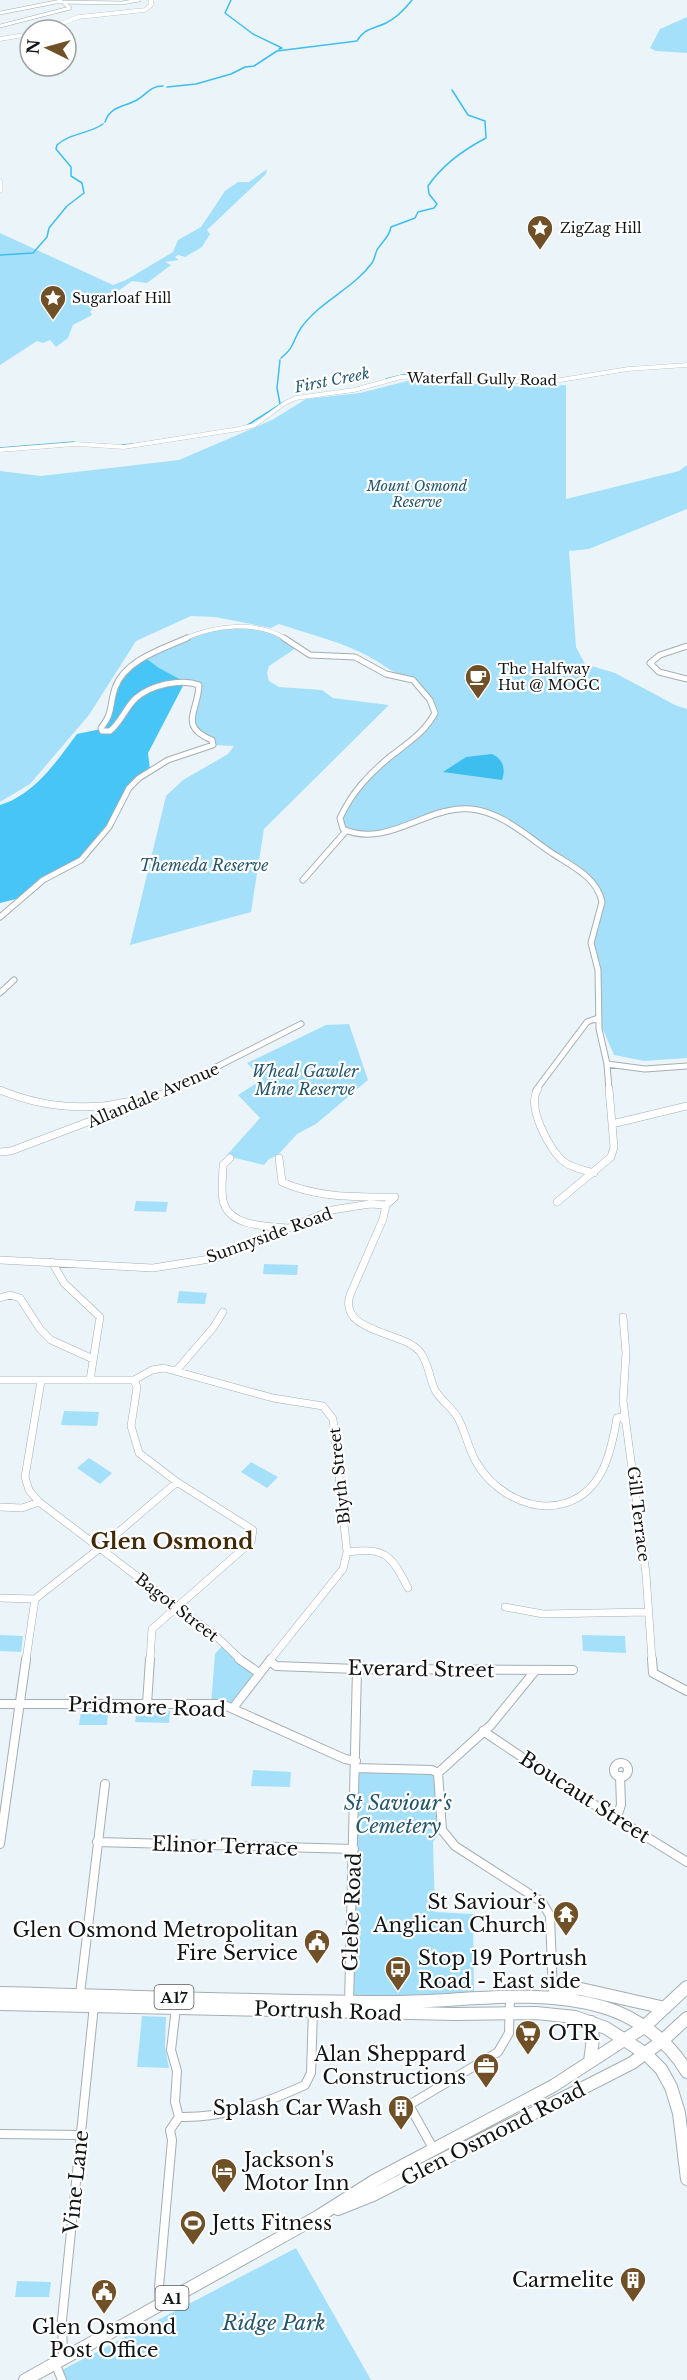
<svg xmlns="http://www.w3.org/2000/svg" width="687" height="2380" viewBox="0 0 687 2380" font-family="'Libre Baskerville',serif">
<rect width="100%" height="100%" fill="#ebf5f9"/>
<path fill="#a5e0fb" d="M687 17V53L656 51 650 48 660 29Z
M267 169 266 174 207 230 210 234 202 247 185 257 178 255 175 257 179 260 165 262 171 265 147 283 132 281 90 311 92 315 73 325 68 338 56 347 50 340 43 343 37 341 0 365V233L113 285 126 280 173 252 178 240 201 227 225 191 238 182H249Z
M411 380 530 387 566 385V499L679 471 687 465V509L589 549 569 551 576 647 585 664 615 673 675 705 687 709V1058L644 1061 614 1055 598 1018V973L591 946 602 909 592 881 509 825 482 812 456 811 393 830 355 834 341 824C348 781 378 771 406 744 417 734 426 723 435 713L417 682C394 676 381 661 360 652 334 640 306 633 279 624L271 628 215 617 191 616 136 641 89 715 30 784 0 802V471L41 476 179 460 272 420 306 399 360 393Z
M235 628H265L296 648 269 666 267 673 269 681 279 687 322 690 333 698 389 705 264 829 251 912 130 945 166 796 183 780 228 754 234 746 213 745V742L198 735 193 727 199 687 187 682 107 721 145 657 202 632Z
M349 1024 368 1080 316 1124 297 1134 278 1155 269 1159 264 1165 226 1156 260 1118 238 1095 263 1079 247 1063 326 1025Z
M136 1201 168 1202 166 1212 134 1211Z
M264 1264 298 1265 297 1275 263 1274Z
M179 1291 207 1293 205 1304 177 1303Z
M64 1411 99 1412 97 1426 61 1425Z
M89 1458 112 1473 100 1484 77 1468Z
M251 1462 278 1477 267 1488 241 1472Z
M0 1635 23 1636 21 1652 0 1651Z
M582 1635 625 1636 626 1653 583 1651Z
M224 1644 259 1673 233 1708 211 1704 215 1654Z
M137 1710 170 1711 169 1723 135 1722Z
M81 1711H108L107 1725H79Z
M355 1768 438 1773 442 1830 433 1842 435 1912 473 1914 474 1992 468 2001 349 2000Z
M253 1770 291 1772 290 1787 251 1786Z
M142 2016 166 2017 165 2047 169 2068 137 2067Z
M296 2248 371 2380H66L62 2370Z
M17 2281 51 2282 49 2297H15Z"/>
<path fill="#47c5f7" d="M144 657 159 668 185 682 148 753 150 770 132 784 109 827 81 860 58 872 24 897 0 903V805C34 795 57 761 77 734L101 729 122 677Z"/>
<path fill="#3ebeef" d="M492 754C503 759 506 769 502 780L443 772 466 757Z"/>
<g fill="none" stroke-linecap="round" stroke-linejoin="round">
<path stroke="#3ebeef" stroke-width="1.5" d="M231 0 225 13 253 34 282 48 279 49
M167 87 196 84 231 74 245 67 254 66 277 51 357 41C364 28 374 29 386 23 396 18 405 9 412 0
M105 122C110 106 124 107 137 100 147 94 150 86 163 86
M0 255 33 253 47 237 49 228 67 206 84 193 82 183 71 176V167L56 149 57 145C70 133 89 134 103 124
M281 358C296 346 292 341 301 328 320 301 353 289 372 263 375 259 375 254 377 250 382 241 389 238 391 227L415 218 418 212 434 208 437 204 429 194 428 186C443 164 463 150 486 138L485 121 468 115 452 90
M280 360 277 388 280 404
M386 379 407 374 428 375
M246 426 284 402
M122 445 134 444
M0 448 74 442"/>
<g stroke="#a5aeb2" stroke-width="4">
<path id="minor-far4" d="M58 2 122 3 139 0
M0 13 61 1
M0 26 70 8 64 3"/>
</g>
<g stroke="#a5aeb2" stroke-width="4.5">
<path id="minor-far3" d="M0 450 76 444 124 447 239 429 255 425 285 403 296 398 354 390 401 377 435 376 542 383 628 369 687 365
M184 639C215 625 257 620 286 639"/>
</g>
<g stroke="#a5aeb2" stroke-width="7">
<path id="minor-far2" d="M284 638 310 655 355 657 386 674 413 680 430 700 435 713C425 732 408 743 391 756 369 774 352 792 340 818L343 829C388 849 426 805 471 809 503 812 530 839 555 855 574 867 597 878 602 902L591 943 598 970 599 1029 607 1064 645 1069 687 1066
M687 646 660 655 650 663 659 672 687 679
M303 880 346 831
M0 917 43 880 81 860 109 827 129 788 139 778 168 760 213 745 212 740C178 726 198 712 199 685 181 678 151 685 136 698 126 707 121 722 110 731H102L101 728C114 711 109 706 115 688 125 660 162 649 187 638
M0 993 14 980
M607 1064 609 1090
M171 1090 301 1024
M536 1090 587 1022 598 1018"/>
</g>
<g stroke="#a5aeb2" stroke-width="8">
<path id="minor-far1" d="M538 1089C526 1106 549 1149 563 1161 571 1168 584 1170 594 1173
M0 1090C33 1104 66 1109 102 1106 116 1105 130 1099 144 1101
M612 1124 687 1106
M0 1152 11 1151 175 1089
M230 1158 223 1165C223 1177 220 1192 224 1204 232 1227 268 1226 288 1228
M279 1158 282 1182C317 1198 357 1197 395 1197L386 1205
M557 1202 611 1157 614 1147 609 1089
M0 1260 153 1268 216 1258 332 1210 370 1204 386 1205 383 1219 350 1295C338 1333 404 1331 420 1352 429 1363 429 1378 435 1390 441 1401 452 1407 458 1418 465 1431 468 1447 475 1460 492 1491 530 1514 566 1503 603 1491 611 1452 617 1418L621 1417 625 1421
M52 1262 64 1283 100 1317 90 1380
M0 1298 10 1295 20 1298 40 1329 51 1340 93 1359
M623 1317 626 1353 623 1401 646 1574 652 1660
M176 1371 213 1328 223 1312
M0 1380H134
M134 1380 152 1370 164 1368 273 1398 323 1406 333 1419 347 1552 343 1569 270 1660
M134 1380 137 1387 131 1426 139 1453 177 1482 253 1530 251 1542 152 1629 150 1660
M39 1502 29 1490 25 1477 41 1381
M0 1507 22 1508 39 1502 217 1637 241 1660
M347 1552C386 1547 391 1555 408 1588
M0 1598 35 1599
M505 1607 543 1614 648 1612
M26 1660 35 1599 100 1548 177 1482"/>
</g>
<g stroke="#a5aeb2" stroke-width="10">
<path id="minor" d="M239 1659 259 1673
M652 1659 653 1673 687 1691
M270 1661 276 1666 357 1669 573 1670
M0 1704H222L345 1759 356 1761
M147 1704 150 1659
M233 1708 271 1659
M483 1731 574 1792 687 1862
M614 1770a7 7 0 1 1 14 0a7 7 0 1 1-14 0Z
M355 1768 432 1770 438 1773 442 1830 455 1846 542 1902 550 1916 553 1995
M438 1773 491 1725 535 1671
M617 1817 621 1805 620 1776
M97 1842 354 1849
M0 1844 26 1659
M80 1994 105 1784
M349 2004 357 1669
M179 2117C225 2118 263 2104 305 2085L311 2073 313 2009
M0 2134 80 2135
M434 2150 409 2105 498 2052 509 2033 510 1998
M160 2304 159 2287 172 2140 170 2130 179 2117 175 2102 177 2071 171 2050 176 2008
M63 2358 62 2320 94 2005
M55 2363 62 2380"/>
</g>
<g stroke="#a5aeb2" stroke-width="4.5">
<path id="major" d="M43 30 79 17 145 10 151 5V0
M0 39 30 34
M0 181V191"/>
</g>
<g stroke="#a5aeb2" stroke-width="14">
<path id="highway" d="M0 1993C132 1996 263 2002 395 2002 464 2002 536 1987 603 2007 637 2017 669 2041 687 2072
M553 1996 569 1988 581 1989 665 2008
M0 2004 455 2014 536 2013 575 2017 606 2028 646 2054 661 2069 671 2087 679 2113 687 2179
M590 2062 593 2038 591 2022
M338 2209 373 2195 632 2063 662 2041 687 2018
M25 2380 319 2216 374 2181 553 2086 644 2027 687 1987"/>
</g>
<use href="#minor-far4" stroke="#fff" stroke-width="3"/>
<use href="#minor-far3" stroke="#fff" stroke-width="4"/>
<use href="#minor-far2" stroke="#fff" stroke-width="5"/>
<use href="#minor-far1" stroke="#fff" stroke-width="7"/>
<use href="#minor" stroke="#fff" stroke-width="8"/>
<use href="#major" stroke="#fff" stroke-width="4"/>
<use href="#highway" stroke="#fff" stroke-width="12"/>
</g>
<defs>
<g id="sight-pin" transform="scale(1.35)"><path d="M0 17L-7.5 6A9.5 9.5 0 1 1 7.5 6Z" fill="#705027" stroke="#fff"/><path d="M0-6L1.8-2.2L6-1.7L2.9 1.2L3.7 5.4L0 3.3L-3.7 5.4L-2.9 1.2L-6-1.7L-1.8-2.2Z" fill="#fff"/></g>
<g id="cafe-pin" transform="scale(1.35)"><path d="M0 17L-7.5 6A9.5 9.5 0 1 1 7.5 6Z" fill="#705027" stroke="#fff"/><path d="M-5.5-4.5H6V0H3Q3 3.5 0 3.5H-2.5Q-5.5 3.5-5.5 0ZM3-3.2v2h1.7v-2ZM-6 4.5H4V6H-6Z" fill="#fff"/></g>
<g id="temple-pin" transform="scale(1.35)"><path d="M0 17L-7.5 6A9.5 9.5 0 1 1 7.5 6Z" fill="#705027" stroke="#fff"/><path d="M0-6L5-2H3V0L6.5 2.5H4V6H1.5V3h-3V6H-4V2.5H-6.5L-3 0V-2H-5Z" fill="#fff"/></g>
<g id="civic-pin" transform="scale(1.35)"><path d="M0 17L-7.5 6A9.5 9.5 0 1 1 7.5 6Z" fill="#705027" stroke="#fff"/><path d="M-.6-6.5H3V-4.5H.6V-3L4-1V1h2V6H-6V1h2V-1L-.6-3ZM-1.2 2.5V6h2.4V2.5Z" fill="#fff"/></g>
<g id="bus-pin" transform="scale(1.35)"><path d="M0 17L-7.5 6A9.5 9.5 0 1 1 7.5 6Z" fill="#705027" stroke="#fff"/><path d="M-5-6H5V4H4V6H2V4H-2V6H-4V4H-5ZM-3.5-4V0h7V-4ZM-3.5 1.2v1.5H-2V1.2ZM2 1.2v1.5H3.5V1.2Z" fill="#fff"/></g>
<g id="supermarket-pin" transform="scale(1.35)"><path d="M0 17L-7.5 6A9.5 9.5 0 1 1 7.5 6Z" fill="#705027" stroke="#fff"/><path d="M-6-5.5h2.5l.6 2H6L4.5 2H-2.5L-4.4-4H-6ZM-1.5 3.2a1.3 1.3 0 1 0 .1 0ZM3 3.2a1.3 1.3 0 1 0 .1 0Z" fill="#fff"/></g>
<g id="office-pin" transform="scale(1.35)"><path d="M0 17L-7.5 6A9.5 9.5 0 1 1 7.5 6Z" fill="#705027" stroke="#fff"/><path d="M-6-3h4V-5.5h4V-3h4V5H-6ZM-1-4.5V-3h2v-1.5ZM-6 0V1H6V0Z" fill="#fff"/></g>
<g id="building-pin" transform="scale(1.35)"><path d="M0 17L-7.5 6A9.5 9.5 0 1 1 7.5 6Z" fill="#705027" stroke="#fff"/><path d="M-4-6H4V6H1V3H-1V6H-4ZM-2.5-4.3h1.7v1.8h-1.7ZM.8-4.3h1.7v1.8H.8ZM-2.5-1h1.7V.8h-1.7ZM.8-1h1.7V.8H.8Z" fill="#fff"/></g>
<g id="hotel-pin" transform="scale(1.35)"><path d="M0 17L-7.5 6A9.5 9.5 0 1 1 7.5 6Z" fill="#705027" stroke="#fff"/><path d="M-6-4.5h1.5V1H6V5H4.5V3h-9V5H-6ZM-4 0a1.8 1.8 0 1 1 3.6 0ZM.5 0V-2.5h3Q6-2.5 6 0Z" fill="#fff"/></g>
<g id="stadium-pin" transform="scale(1.35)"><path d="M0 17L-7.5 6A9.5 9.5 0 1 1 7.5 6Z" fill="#705027" stroke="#fff"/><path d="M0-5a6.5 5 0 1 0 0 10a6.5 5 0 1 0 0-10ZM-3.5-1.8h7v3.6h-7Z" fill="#fff"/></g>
</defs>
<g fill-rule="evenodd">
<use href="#sight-pin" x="540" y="228"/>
<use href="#sight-pin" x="53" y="298"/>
<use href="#cafe-pin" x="478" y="677"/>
<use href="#temple-pin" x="566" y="1914"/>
<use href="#civic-pin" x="317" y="1942"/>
<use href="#bus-pin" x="398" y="1969"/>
<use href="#supermarket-pin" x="528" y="2033"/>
<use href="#office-pin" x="486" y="2066"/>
<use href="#building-pin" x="401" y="2108"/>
<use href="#hotel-pin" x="224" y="2171"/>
<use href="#stadium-pin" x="193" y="2223"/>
<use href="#building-pin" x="633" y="2280"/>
<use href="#civic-pin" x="104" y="2292"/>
</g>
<g text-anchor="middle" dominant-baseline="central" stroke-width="4.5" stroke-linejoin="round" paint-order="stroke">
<g font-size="14" fill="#101415" stroke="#fff" text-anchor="start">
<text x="560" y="228">ZigZag Hill</text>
<text x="72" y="298">Sugarloaf Hill</text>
<text x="498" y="669">The Halfway<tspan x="498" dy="16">Hut @ MOGC</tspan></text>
</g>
<g font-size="14" fill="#101415" stroke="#fff">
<text transform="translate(482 379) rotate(1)">Waterfall Gully Road</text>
</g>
<g font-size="14" font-style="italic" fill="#25576c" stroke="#fff">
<text x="417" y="486">Mount Osmond<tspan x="417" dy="16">Reserve</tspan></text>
</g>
<g font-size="15" font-style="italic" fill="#27596e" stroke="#fff">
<text transform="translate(332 380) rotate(-11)">First Creek</text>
</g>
<g fill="#fff" stroke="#585a5b" stroke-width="1.5">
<rect x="154.5" y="1985" width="39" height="24" rx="4.5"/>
<rect x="155.5" y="2286" width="33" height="24" rx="4.5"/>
</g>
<g font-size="15" font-weight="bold" fill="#101415">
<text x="174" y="1997">A17</text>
<text x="172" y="2298">A1</text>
</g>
<g font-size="16" font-style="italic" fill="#25576c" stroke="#fff">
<text x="204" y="865">Themeda Reserve</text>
<text x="305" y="1071">Wheal Gawler<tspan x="305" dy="18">Mine Reserve</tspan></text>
</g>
<g font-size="16" fill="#101415" stroke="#fff">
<text transform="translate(153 1095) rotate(-23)">Allandale Avenue</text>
<text transform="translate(269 1235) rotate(-20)">Sunnyside Road</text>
<text transform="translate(339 1476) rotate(-96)">Blyth Street</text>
<text transform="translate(639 1514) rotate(83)">Gill Terrace</text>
<text transform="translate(177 1607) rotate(38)">Bagot Street</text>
</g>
<g font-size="20" fill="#101415" stroke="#fff">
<text transform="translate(421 1669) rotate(1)">Everard Street</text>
<text transform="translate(147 1707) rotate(2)">Pridmore Road</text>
<text transform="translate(585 1797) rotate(33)">Boucaut Street</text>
<text transform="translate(225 1846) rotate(2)">Elinor Terrace</text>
<text transform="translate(352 1912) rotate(-88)">Glebe Road</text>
<text transform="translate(328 2011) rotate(2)">Portrush Road</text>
<text transform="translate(493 2134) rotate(-27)">Glen Osmond Road</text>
<text transform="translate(76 2182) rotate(-84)">Vine Lane</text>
</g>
<g font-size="20" font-style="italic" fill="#25576c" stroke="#fff">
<text x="398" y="1803">St Saviour's<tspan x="398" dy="23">Cemetery</tspan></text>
<text x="274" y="2323">Ridge Park</text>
</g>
<g font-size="20" fill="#101415" stroke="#fff" text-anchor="end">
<text x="546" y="1902">St Saviour’s<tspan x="546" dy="23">Anglican Church</tspan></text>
<text x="298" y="1930">Glen Osmond Metropolitan<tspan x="298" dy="23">Fire Service</tspan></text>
<text x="418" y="1958" text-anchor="start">Stop 19 Portrush<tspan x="418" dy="23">Road - East side</tspan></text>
<text x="548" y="2033" text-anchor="start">OTR</text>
<text x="466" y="2054">Alan Sheppard<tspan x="466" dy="23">Constructions</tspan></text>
<text x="382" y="2108">Splash Car Wash</text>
<text x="244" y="2160" text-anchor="start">Jackson's<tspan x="244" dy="23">Motor Inn</tspan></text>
<text x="212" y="2223" text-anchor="start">Jetts Fitness</text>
<text x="614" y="2280">Carmelite</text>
<text x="104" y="2327" text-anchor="middle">Glen Osmond<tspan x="104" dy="23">Post Office</tspan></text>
</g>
<g font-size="22" font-weight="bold" fill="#422906" stroke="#fff">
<text x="172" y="1541">Glen Osmond</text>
</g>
</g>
<g transform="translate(48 48) rotate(275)"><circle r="28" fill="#ffffff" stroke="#9fa1a1" stroke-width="1.5"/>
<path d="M0-4.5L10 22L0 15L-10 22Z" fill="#705027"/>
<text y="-9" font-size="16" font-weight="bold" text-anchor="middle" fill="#101415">N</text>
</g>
</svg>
